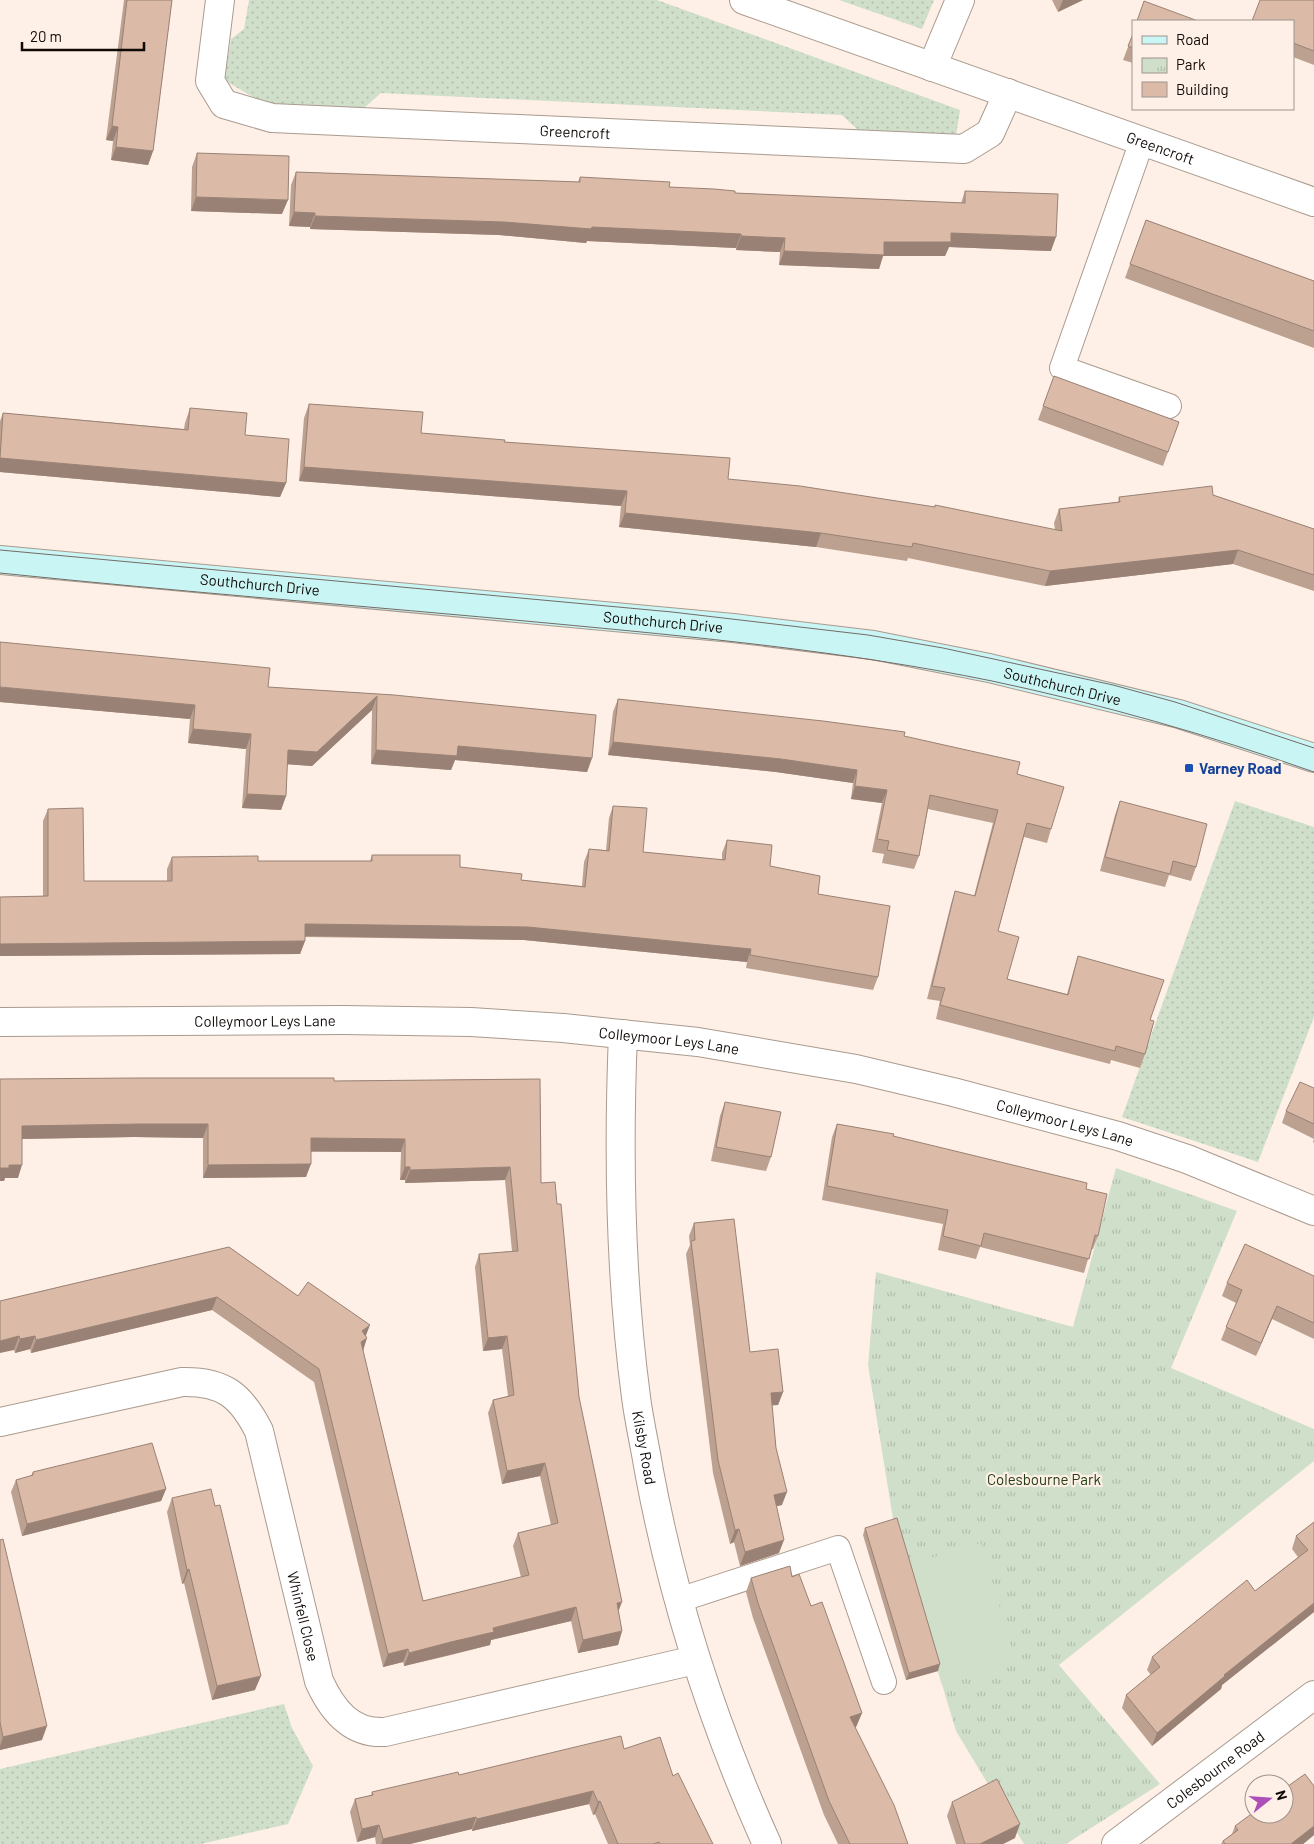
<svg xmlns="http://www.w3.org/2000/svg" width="1314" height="1844" viewBox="0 0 1314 1844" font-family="Barlow,sans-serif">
<defs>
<pattern id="grass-dots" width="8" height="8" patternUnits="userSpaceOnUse" patternTransform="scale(1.25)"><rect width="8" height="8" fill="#d0dfca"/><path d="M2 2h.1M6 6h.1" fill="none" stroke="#b2beac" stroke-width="1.8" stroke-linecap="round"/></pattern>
<pattern id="park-tufts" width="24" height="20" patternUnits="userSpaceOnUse" patternTransform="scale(1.25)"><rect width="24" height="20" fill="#d0dfca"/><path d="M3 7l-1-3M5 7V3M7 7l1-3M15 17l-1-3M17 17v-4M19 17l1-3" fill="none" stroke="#b2beac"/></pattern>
</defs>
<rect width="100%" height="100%" fill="#fef0e6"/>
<path fill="url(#grass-dots)" d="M249 0H657L960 110 956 136 859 131 842 115 381 93 364 108 263 103 224 80 231 39 244 29Z
M839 0H934L922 29Z
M1235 801 1314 827V1017L1258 1162 1122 1117Z
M284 1704 292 1728 313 1766 288 1824 201 1844H0V1769Z"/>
<path fill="url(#park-tufts)" d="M1116 1168 1237 1211 1171 1368 1314 1429V1461L1059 1665 1160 1784 1066 1844H1024L956 1731 894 1525 868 1365 876 1272 1073 1327Z"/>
<path fill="#d0dfca" d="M981 1543 1016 1663 942 1685 906 1565Z"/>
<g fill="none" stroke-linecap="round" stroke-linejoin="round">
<g stroke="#aa9a8e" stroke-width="26">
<path id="lane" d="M1142 141 1062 368 1169 406
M679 1600 838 1548 884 1682"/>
</g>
<g stroke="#aa9a8e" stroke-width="30">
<g id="street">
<path id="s1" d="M220 0 210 81 224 104 272 118 964 149 990 133 1008 93"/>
<path id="s2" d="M744 0 1314 202"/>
<path d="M932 67 960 0"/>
<path id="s3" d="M0 1022 343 1020 471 1022 563 1028 698 1042 856 1069 953 1092 1118 1136 1187 1159 1314 1211"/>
<path id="s4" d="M623 1034C618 1155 620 1277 636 1397 639 1421 645 1446 649 1471 673 1600 713 1724 767 1844"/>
<path id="s5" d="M0 1422 182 1382C223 1381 241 1395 259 1431L319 1681C332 1710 351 1734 385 1732L695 1660"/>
<path id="s6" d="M1116 1844 1314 1695"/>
</g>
</g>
<g stroke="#aa9a8e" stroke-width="30">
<g id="secondary">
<path id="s7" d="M0 560 733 628 873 645 989 668 1179 714 1314 758"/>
</g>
</g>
<use href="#lane" stroke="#fff" stroke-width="24"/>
<use href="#street" stroke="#fff" stroke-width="28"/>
<use href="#secondary" stroke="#caf5f5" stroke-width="28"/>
<path stroke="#756b65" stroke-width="1" d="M0 550 672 612 868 635 943 648 1113 685 1175 702 1314 748
M0 573C182 592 365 606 547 623 696 637 845 651 992 681 1101 704 1209 735 1314 772"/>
</g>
<path fill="#bca090" d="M124 0H172L153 151 148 165 111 160 113 141 106 140Z
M1052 0H1083L1058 12Z
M1314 0V65L1293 57V21Z
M1133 34V63L1123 60Z
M197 153 282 214 191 211 192 167Z
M296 172 578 182 580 177 669 187 735 193 961 203 965 191 1051 251 949 247 945 256H883L879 269 779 265 780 252 736 250V248L587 241 586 243 499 235 310 229V227L289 226 291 185Z
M1146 220 1314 281V348L1125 278Z
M1054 376 1179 422 1163 466 1038 420Z
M309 404 421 433 504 442 728 479 1055 530 1054 523 1059 509 1118 502 1119 497 1213 495 1314 529V591L1233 564 1045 586 908 558 907 561 816 547 619 527 621 506 299 481 304 418Z
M190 408 245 435 286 483 280 497 0 472V421L3 413 184 429 185 423Z
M268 687 394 695 592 758 587 772 455 760 451 770 371 764 372 710 312 766 287 764 286 796 281 810 242 808 246 749 188 743 190 719 0 702Z
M618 699 904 736 1017 774 1051 829 1047 843 1024 837 998 931 1007 979 1067 994 1074 969 1078 956 1150 1020 1145 1054 1140 1068 1111 1060 1110 1064 936 1019 940 1001 927 999 951 904 955 891 974 896 993 823 928 809 919 856 914 869 882 863 884 854 872 852 882 803 851 799 853 783 776 772 608 755 613 712Z
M1120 801 1196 867 1191 881 1169 875 1165 887 1100 871 1115 815Z
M613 806 643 852 722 860V853L727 840 770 866 818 894 878 977 873 990 746 968 747 962 524 940 305 937V941L300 954 0 956V897L43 896V821L48 809 84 881H167V869L172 857 258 861H370L372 855 460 867 521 880 582 886 584 862 589 849 606 850 609 818Z
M0 1079 334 1081 540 1079 541 1183 557 1204 579 1397 622 1631 618 1645 578 1653 571 1621 491 1640 490 1645 447 1656 404 1666 403 1662 383 1667 314 1382 212 1310 31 1353 30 1349 15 1353 0 1301 229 1247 298 1296 366 1336 363 1351 423 1601 521 1577 513 1546 518 1533 551 1525 540 1476 502 1484 488 1413 493 1400 508 1396 502 1349 483 1351 475 1267 479 1254 512 1251 505 1180 405 1183V1180H400L401 1152H311L306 1177 203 1178V1138L134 1137 22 1139 18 1178H5L4 1181Z
M1314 1088V1143L1313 1142 1314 1139 1282 1123 1286 1111Z
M725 1102 771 1157 766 1171 711 1161 720 1116Z
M837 1124 893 1136 1098 1236 1093 1249H1091L1084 1273 980 1247 976 1259 938 1250 943 1224 822 1200 832 1137Z
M694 1223 750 1352 783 1392 778 1405H772L776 1448 782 1505 776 1506 779 1553 740 1566 734 1542 730 1544 713 1473 686 1254 690 1245 689 1236Z
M1314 1276V1339L1272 1319 1256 1356 1221 1340 1236 1303 1222 1296 1227 1283Z
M33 1472 166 1489 161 1501 22 1536 11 1492 16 1480 31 1476Z
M172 1498 255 1690 212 1700 184 1583 182 1584 167 1512Z
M1314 1522V1612L1222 1685 1221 1689 1152 1746 1122 1708 1126 1695 1151 1675 1147 1670 1152 1657 1255 1591 1298 1557 1292 1549 1296 1536Z
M865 1528 938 1671 906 1680 863 1535Z
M0 1540 42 1740 0 1750Z
M792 1577 811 1606 862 1713 856 1727H855L908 1844H838L824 1815 753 1618 746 1592 751 1578Z
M624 1749 673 1776 713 1844H608L595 1814 593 1815 589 1804 472 1831V1829L410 1844H376L375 1837 357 1842 350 1812 355 1799 371 1795 372 1792 459 1775Z
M1314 1786V1835L1303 1844H1221L1223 1841 1232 1834 1235 1826Z
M952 1802 1015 1838 1003 1844H956L947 1816Z"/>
<path fill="#998275" d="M1063 0H1083L1058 12Z
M112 126 118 127 113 141 106 140Z
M116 147 153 151 148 165 111 160Z
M196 197 288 200 282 214 191 211Z
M294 212 315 213 310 227 289 226Z
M315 216 504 222 741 234 736 248 587 241 586 243 499 235 310 229Z
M951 233 1056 237 1051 251 949 247 945 256H883L879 269 779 265 784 251 884 242Z
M741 236 785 238 780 252 736 250Z
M0 458 286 483 280 497 0 472Z
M304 467 627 491 621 506 299 481Z
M625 513 821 533 816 547 619 527Z
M1238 550 1233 564 1045 586 1050 571Z
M0 687 195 705 190 719 0 702Z
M377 696 372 710 312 766 283 764 288 750Z
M193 729 251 734 246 749 188 743Z
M613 742 781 759 857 770 853 783 776 772 608 755Z
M458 746 592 758 587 772 455 760 451 770 371 764 376 750Z
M855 786 887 790 882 803 851 799Z
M247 794 286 796 281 810 242 808Z
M305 924 528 927 751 949 747 962 524 940 300 936Z
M305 941 300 954 0 956V944Z
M139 1124H208L203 1138 134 1137 17 1139 22 1126Z
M311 1138 405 1139 401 1152 306 1151Z
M311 1164 306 1177 203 1178 208 1165Z
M9 1165H22L18 1178H5L4 1181H0V1168Z
M405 1167H410L405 1180H400Z
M510 1167 505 1180 405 1183 410 1170Z
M217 1297 212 1310 31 1353 36 1340Z
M1277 1306 1272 1319 1256 1356 1261 1343Z
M370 1325 365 1338 362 1331Z
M19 1336 14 1350 0 1353V1341Z
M35 1336 30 1349 15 1353 20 1339Z
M507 1336 502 1349 483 1351 488 1338Z
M367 1338 363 1351 361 1342Z
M783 1392 778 1405 766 1406 771 1393Z
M545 1463 540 1476 502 1484 507 1471Z
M166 1489 161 1501 22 1536 27 1524Z
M787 1492 782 1505 769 1508 774 1495Z
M739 1529 734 1542 730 1544 735 1530Z
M784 1540 779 1553 740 1566 745 1552Z
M189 1569 184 1583 182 1584 187 1570Z
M622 1602 617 1615V1603Z
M1314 1603V1612L1222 1685 1221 1689 1152 1746 1157 1733 1224 1675Z
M576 1607 571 1621 491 1640 490 1645 404 1666 409 1653 493 1628Z
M622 1631 618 1645 578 1653 583 1640Z
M408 1649 403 1662 383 1667 388 1654Z
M940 1664 938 1671 906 1680 909 1673Z
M261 1676 255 1690 212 1700 217 1686Z
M862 1713 856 1727 844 1731 850 1717Z
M47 1726 42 1740 0 1750V1746L3 1737Z
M593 1791 589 1804 472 1831 477 1819Z
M600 1801 595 1814 593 1815 598 1802Z
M476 1817 472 1829 410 1844H381L383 1839Z
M1020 1824 1015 1838 1003 1844H980Z
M379 1825 375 1837 357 1842 362 1829Z
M1314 1826V1835L1303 1844H1291Z"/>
<path fill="#dbbaa7" stroke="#998275" d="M127 0H172L153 151 116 147 118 127 112 126Z
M1260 0H1314V51L1293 43V21H1252Z
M1144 1 1198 21H1137Z
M1133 34V48L1128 46Z
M197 153 289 156 288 200 196 197Z
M296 172 580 182V177L670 182 669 187 714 189 735 191V193L965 203V191L1058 194 1056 237 951 233V242H884V255L784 251 785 238 741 236V234L592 227 591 229 504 222 315 216V213L294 212Z
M1146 220 1314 281V331L1130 264Z
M1054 376 1179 422 1168 452 1043 406Z
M309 404 423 412 421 433 505 440 504 442 730 458 728 479 800 486 935 507V505L1062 531 1059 509 1120 502 1119 497 1212 486 1213 495 1314 529V575L1238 550 1050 571 913 543 912 547 821 533 625 513 627 491 304 467Z
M190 408 247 413 245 435 289 439 286 483 0 458 3 413 188 430Z
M0 642 270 668 268 687 394 695 596 715 592 758 458 746 457 756 376 750 377 696 317 752 288 750 286 796 247 794 251 734 193 729 195 705 0 687Z
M618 699 823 721 905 732 904 736 1020 762 1017 774 1064 787 1051 829 1027 823 998 931 1019 937 1007 979 1068 995 1078 956 1164 980 1150 1020 1154 1021 1145 1054 1116 1046 1115 1051 940 1005 945 988 932 986 955 891 975 896 998 810 930 795 919 856 887 850 889 841 877 839 887 790 855 786 857 770 781 759 613 742Z
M1120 801 1207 824 1196 867 1173 861 1170 874 1105 857Z
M613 806 647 808 643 852 725 860 727 840 772 845 770 866 820 876 818 894 890 906 878 977 750 955 751 949 528 927 305 924V941L0 944V897L48 896V809L83 808 84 881H172V857L258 856V861H372V855H460V867L522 874 521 880 585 887 589 849 609 851Z
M139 1078H334V1081L540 1079 541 1183 555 1182 557 1204H561L579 1397 622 1602 617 1603 622 1631 583 1640 576 1607 493 1628 494 1632 451 1642 409 1653 408 1649 388 1654 319 1369 217 1297 36 1340 35 1336 20 1339 19 1336 0 1341V1301L229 1247 298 1296 308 1282 370 1325 362 1331 367 1338 361 1342 423 1601 529 1575 518 1533 558 1523 545 1463 507 1471 493 1400 514 1395 507 1336 488 1338 479 1254 518 1251 510 1167 410 1170V1167H405V1139L311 1138V1164L208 1165V1124H139L22 1126V1165H9V1168H0V1079Z
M1300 1082 1314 1088V1124L1286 1111Z
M725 1102 781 1112 771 1157 716 1147Z
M837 1124 894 1134 893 1136 1087 1183 1086 1189 1107 1194 1098 1236 1095 1235 1089 1259 984 1233 981 1246 943 1236 948 1210 827 1186Z
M734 1219 750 1352 778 1349 783 1392 771 1393 776 1448 787 1492 774 1495 784 1540 745 1552 739 1529 735 1530 718 1460 691 1241 695 1240 694 1223Z
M1245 1244 1314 1276V1323L1277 1306 1261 1343 1226 1327 1242 1290 1227 1283Z
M152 1443 166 1489 27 1524 16 1480 33 1475V1472Z
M211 1489 215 1506 220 1505 261 1676 217 1686 189 1569 187 1570 172 1498Z
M897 1518 940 1664 909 1673 865 1528Z
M1314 1522V1603L1224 1675 1225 1676 1157 1733 1126 1695 1160 1667 1152 1657 1247 1580 1255 1591 1308 1550 1296 1536Z
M3 1539 47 1726 3 1737 0 1722V1540Z
M790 1566 792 1577 799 1574 811 1606 822 1602 862 1713 850 1717 894 1805 908 1844H850L829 1801 758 1603 751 1578Z
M621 1736 624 1749 660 1737 673 1776 678 1773 713 1844H660L659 1842 653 1844H618L600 1801 598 1802 593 1791 477 1819 476 1817 383 1839 379 1825 362 1829 355 1799 373 1795 372 1792 458 1772 459 1775Z
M1305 1774 1314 1786V1826L1291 1844H1225L1223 1841 1238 1830 1235 1826 1254 1812V1814H1284V1789Z
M997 1779 1020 1824 980 1844H965L952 1802Z"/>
<rect fill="#1a4fb4" stroke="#fef0e6" stroke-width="2" x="1184" y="763" width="10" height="10" rx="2.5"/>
<g text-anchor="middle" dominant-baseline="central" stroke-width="4.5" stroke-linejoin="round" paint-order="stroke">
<g font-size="15" fill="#100a07" stroke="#fef0e6">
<text stroke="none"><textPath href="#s1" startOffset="462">Greencroft</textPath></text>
<text stroke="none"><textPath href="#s2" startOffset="442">Greencroft</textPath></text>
<text stroke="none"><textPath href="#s7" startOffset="261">Southchurch Drive</textPath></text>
<text stroke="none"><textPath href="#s7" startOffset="666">Southchurch Drive</textPath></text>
<text stroke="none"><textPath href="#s7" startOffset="1071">Southchurch Drive</textPath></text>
<text stroke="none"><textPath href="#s3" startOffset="265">Colleymoor Leys Lane</textPath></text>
<text stroke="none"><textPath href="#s3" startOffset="670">Colleymoor Leys Lane</textPath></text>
<text stroke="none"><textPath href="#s3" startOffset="1075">Colleymoor Leys Lane</textPath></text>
<text stroke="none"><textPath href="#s4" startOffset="415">Kilsby Road</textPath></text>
<text stroke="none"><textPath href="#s5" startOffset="475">Whinfell Close</textPath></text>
<text stroke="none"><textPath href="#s6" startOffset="124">Colesbourne Road</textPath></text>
</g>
<g font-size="15" font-weight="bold" fill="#164399" stroke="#fef0e6" text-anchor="start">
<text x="1199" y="768">Varney Road</text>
</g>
<g font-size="15" fill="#213e14" stroke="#fef0e6">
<text x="1044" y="1479">Colesbourne Park</text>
</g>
</g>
<rect x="1132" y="20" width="162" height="90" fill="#fef0e6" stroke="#9f948d"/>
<rect x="1142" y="36" width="25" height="8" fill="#caf5f5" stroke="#9f948d"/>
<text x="1176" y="45" font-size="15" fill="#100a07">Road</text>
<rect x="1142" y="58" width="25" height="15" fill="url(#park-tufts)" stroke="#9f948d"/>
<text x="1176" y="70" font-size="15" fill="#100a07">Park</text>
<rect x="1142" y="82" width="25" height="15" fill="#dbbaa7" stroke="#9f948d"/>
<text x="1176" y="95" font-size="15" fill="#100a07">Building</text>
<g transform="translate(1269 1799) rotate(73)"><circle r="24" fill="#fef0e6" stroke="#9f948d"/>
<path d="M0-4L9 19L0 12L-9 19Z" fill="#ac4fb8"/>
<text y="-8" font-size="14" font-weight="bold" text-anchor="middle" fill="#100a07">N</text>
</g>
<path d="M22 42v8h122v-8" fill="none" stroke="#100a07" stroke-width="2.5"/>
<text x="30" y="42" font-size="15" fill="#100a07" stroke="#fef0e6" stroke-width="4" paint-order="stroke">20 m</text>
</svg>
